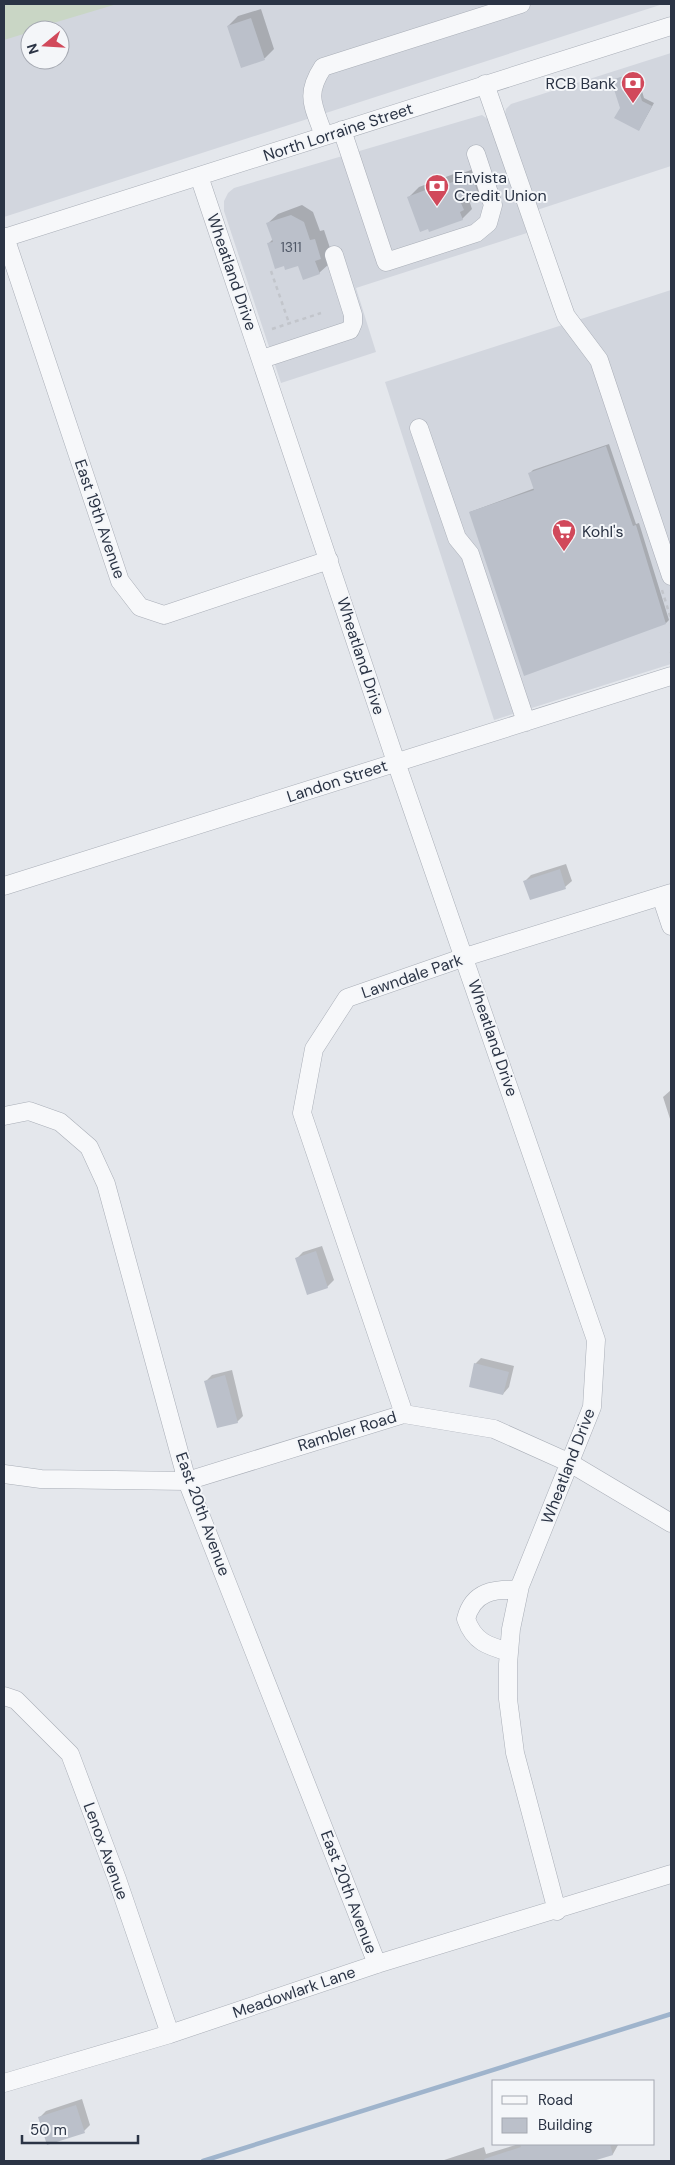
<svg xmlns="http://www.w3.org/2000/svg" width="675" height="2165" viewBox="0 0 675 2165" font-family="'DM Sans',sans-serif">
<rect width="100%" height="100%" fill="#e4e7ec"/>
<path fill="#d2d6de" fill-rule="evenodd" d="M4 4H663L4 217ZM30 30H60V60H30Z
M671 53V166L537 210 505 114 506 109 511 104Z
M482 115 489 120 527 233 356 288 376 352 281 383 224 211V201L228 193 234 188Z
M671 290V664L494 720 385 382Z"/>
<path fill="#c9d6c5" d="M4 4H117L30 30V32L4 40Z"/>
<path fill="#0003" d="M261 9 274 49 265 58 241 66 228 26 238 16Z
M636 71 644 98 654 103 639 130 621 109 612 81Z
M482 166 488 186 478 195 472 198 470 203 472 209 462 219 409 197 419 187 459 172 460 174Z
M302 205 313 212 320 231 324 230 330 248 325 253 329 264 319 273 299 265 268 244 273 239 268 223 278 214Z
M609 444 636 524 639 523 669 620 666 623 470 512 535 488 530 473 533 470Z
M566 864 572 881 565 887 525 881 531 875Z
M671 1090V1122L663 1097Z
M322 1246 334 1280 327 1287 297 1258 303 1252Z
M481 1358 514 1366 509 1387 503 1394 475 1364Z
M232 1370 243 1416 237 1422 206 1381 212 1375Z
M82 2099 90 2125 84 2131 39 2118 46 2111Z
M519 2144H623L618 2145 613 2154 589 2161H441L484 2147 486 2154Z"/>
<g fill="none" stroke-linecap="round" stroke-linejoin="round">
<path stroke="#9fb4cc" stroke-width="4.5" d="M203 2161 671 2014"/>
</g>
<path fill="#bbc0ca" d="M251 18 265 60 241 68 227 26Z
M634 73 642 101 652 106 639 131 614 118 620 108 611 80Z
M472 175 479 197 461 203 464 210 460 212 463 220 429 232 428 229 420 232 407 197 449 181 450 183Z
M291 215 304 222 310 240 315 239 321 259 315 261 320 274 303 280 298 266 285 270 284 266 275 269 267 243 273 242 266 223Z
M606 446 633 526 636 525 666 624 524 676 469 512 534 490 528 473Z
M560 869 566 889 530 900 523 881Z
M316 1251 328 1288 307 1295 295 1258Z
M474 1363 509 1372 503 1395 469 1387Z
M225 1375 238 1423 217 1428 204 1381Z
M76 2105 85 2133 47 2145 38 2117Z
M520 2144H610L613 2155 593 2161H485L484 2159 521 2147Z"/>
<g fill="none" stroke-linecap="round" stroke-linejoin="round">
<g stroke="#a9aeb7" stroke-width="19">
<path id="minor" d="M485 84 562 305 566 316 599 360 671 576
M342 130 386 262 476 233 488 223 493 205 476 154
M324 136C314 106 304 96 323 67L521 4
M199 176 396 762 596 1340 592 1407 520 1586 511 1629 508 1664V1699L515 1753 557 1911
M5 237 120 581 140 607 164 615 329 560
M4 238 671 26
M262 359 350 330 353 323V315L334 255
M419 428 457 538 470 554 526 722
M4 886 671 676
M661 896 671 926
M4 1116 29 1111 60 1122 89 1147 106 1184 187 1481 377 1964
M404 1414 302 1113 314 1049 347 998 465 957 671 893
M4 1474 41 1479 187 1481 404 1414 494 1429 570 1463 671 1523
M509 1652C488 1646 474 1642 466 1619 473 1591 494 1589 519 1590
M4 1696 16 1700 70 1754 117 1879 170 2034
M4 2083 170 2034 377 1964 671 1874"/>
</g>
<path stroke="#c2c5cb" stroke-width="2.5" stroke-dasharray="4 4" stroke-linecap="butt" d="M271 271 289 323
M272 329 321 313
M662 590 671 619
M671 652V653"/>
<use href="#minor" stroke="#f7f8fa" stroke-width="18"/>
</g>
<defs>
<g id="bank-pin" transform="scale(1.25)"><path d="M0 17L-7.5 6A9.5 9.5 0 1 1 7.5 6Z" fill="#d1495b" stroke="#f4f6f9"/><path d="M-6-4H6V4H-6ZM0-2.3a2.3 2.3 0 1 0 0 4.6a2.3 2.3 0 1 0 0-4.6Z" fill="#fff"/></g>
<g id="supermarket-pin" transform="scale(1.25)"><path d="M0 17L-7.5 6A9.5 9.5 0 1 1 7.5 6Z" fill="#d1495b" stroke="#f4f6f9"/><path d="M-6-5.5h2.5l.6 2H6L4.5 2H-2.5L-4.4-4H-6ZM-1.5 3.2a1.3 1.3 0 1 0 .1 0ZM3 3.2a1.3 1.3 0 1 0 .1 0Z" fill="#fff"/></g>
</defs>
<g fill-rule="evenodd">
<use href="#bank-pin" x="633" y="83"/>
<use href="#bank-pin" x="437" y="186"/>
<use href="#supermarket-pin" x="564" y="531"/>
</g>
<g text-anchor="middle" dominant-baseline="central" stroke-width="4" stroke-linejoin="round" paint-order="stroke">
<g font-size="14" fill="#4f5766">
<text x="291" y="247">1311</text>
</g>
<g font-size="16" fill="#2b3445" stroke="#f4f6f9" text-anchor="start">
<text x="616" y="83" text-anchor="end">RCB Bank</text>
<text x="454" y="177">Envista<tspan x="454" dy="18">Credit Union</tspan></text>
<text x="582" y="531">Kohl's</text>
</g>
<g font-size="16" fill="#2b3445" stroke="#f4f6f9">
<text transform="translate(338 132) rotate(-18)">North Lorraine Street</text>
<text transform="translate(232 272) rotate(71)">Wheatland Drive</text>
<text transform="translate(100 519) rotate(71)">East 19th Avenue</text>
<text transform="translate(361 656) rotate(72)">Wheatland Drive</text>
<text transform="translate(337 781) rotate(-18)">Landon Street</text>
<text transform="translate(412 976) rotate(-19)">Lawndale Park</text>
<text transform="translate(493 1038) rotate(71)">Wheatland Drive</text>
<text transform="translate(347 1431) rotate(-17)">Rambler Road</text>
<text transform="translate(568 1466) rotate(-69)">Wheatland Drive</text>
<text transform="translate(203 1514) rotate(70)">East 20th Avenue</text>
<text transform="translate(106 1851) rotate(70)">Lenox Avenue</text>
<text transform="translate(349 1892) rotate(69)">East 20th Avenue</text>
<text transform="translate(294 1992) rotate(-19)">Meadowlark Lane</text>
</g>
</g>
<rect width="675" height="2165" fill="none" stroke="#2b3445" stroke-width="10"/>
<rect x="492" y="2080" width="162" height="65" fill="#f4f6f9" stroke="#a4a8b1"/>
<rect x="502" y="2096" width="25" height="8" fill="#f7f8fa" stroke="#a4a8b1"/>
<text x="538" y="2105" font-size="15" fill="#2b3445">Road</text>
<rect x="502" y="2118" width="25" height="15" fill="#bbc0ca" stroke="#a4a8b1"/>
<text x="538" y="2130" font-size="15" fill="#2b3445">Building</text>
<g transform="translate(45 45) rotate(252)"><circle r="24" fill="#f4f6f9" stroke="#a4a8b1"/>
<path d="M0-4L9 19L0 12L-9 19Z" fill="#d1495b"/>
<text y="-8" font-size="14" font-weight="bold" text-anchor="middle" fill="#2b3445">N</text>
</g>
<path d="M22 2135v8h116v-8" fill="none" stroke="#2b3445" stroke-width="2.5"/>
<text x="30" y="2135" font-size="15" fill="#2b3445" stroke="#f4f6f9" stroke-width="4" paint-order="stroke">50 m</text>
</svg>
